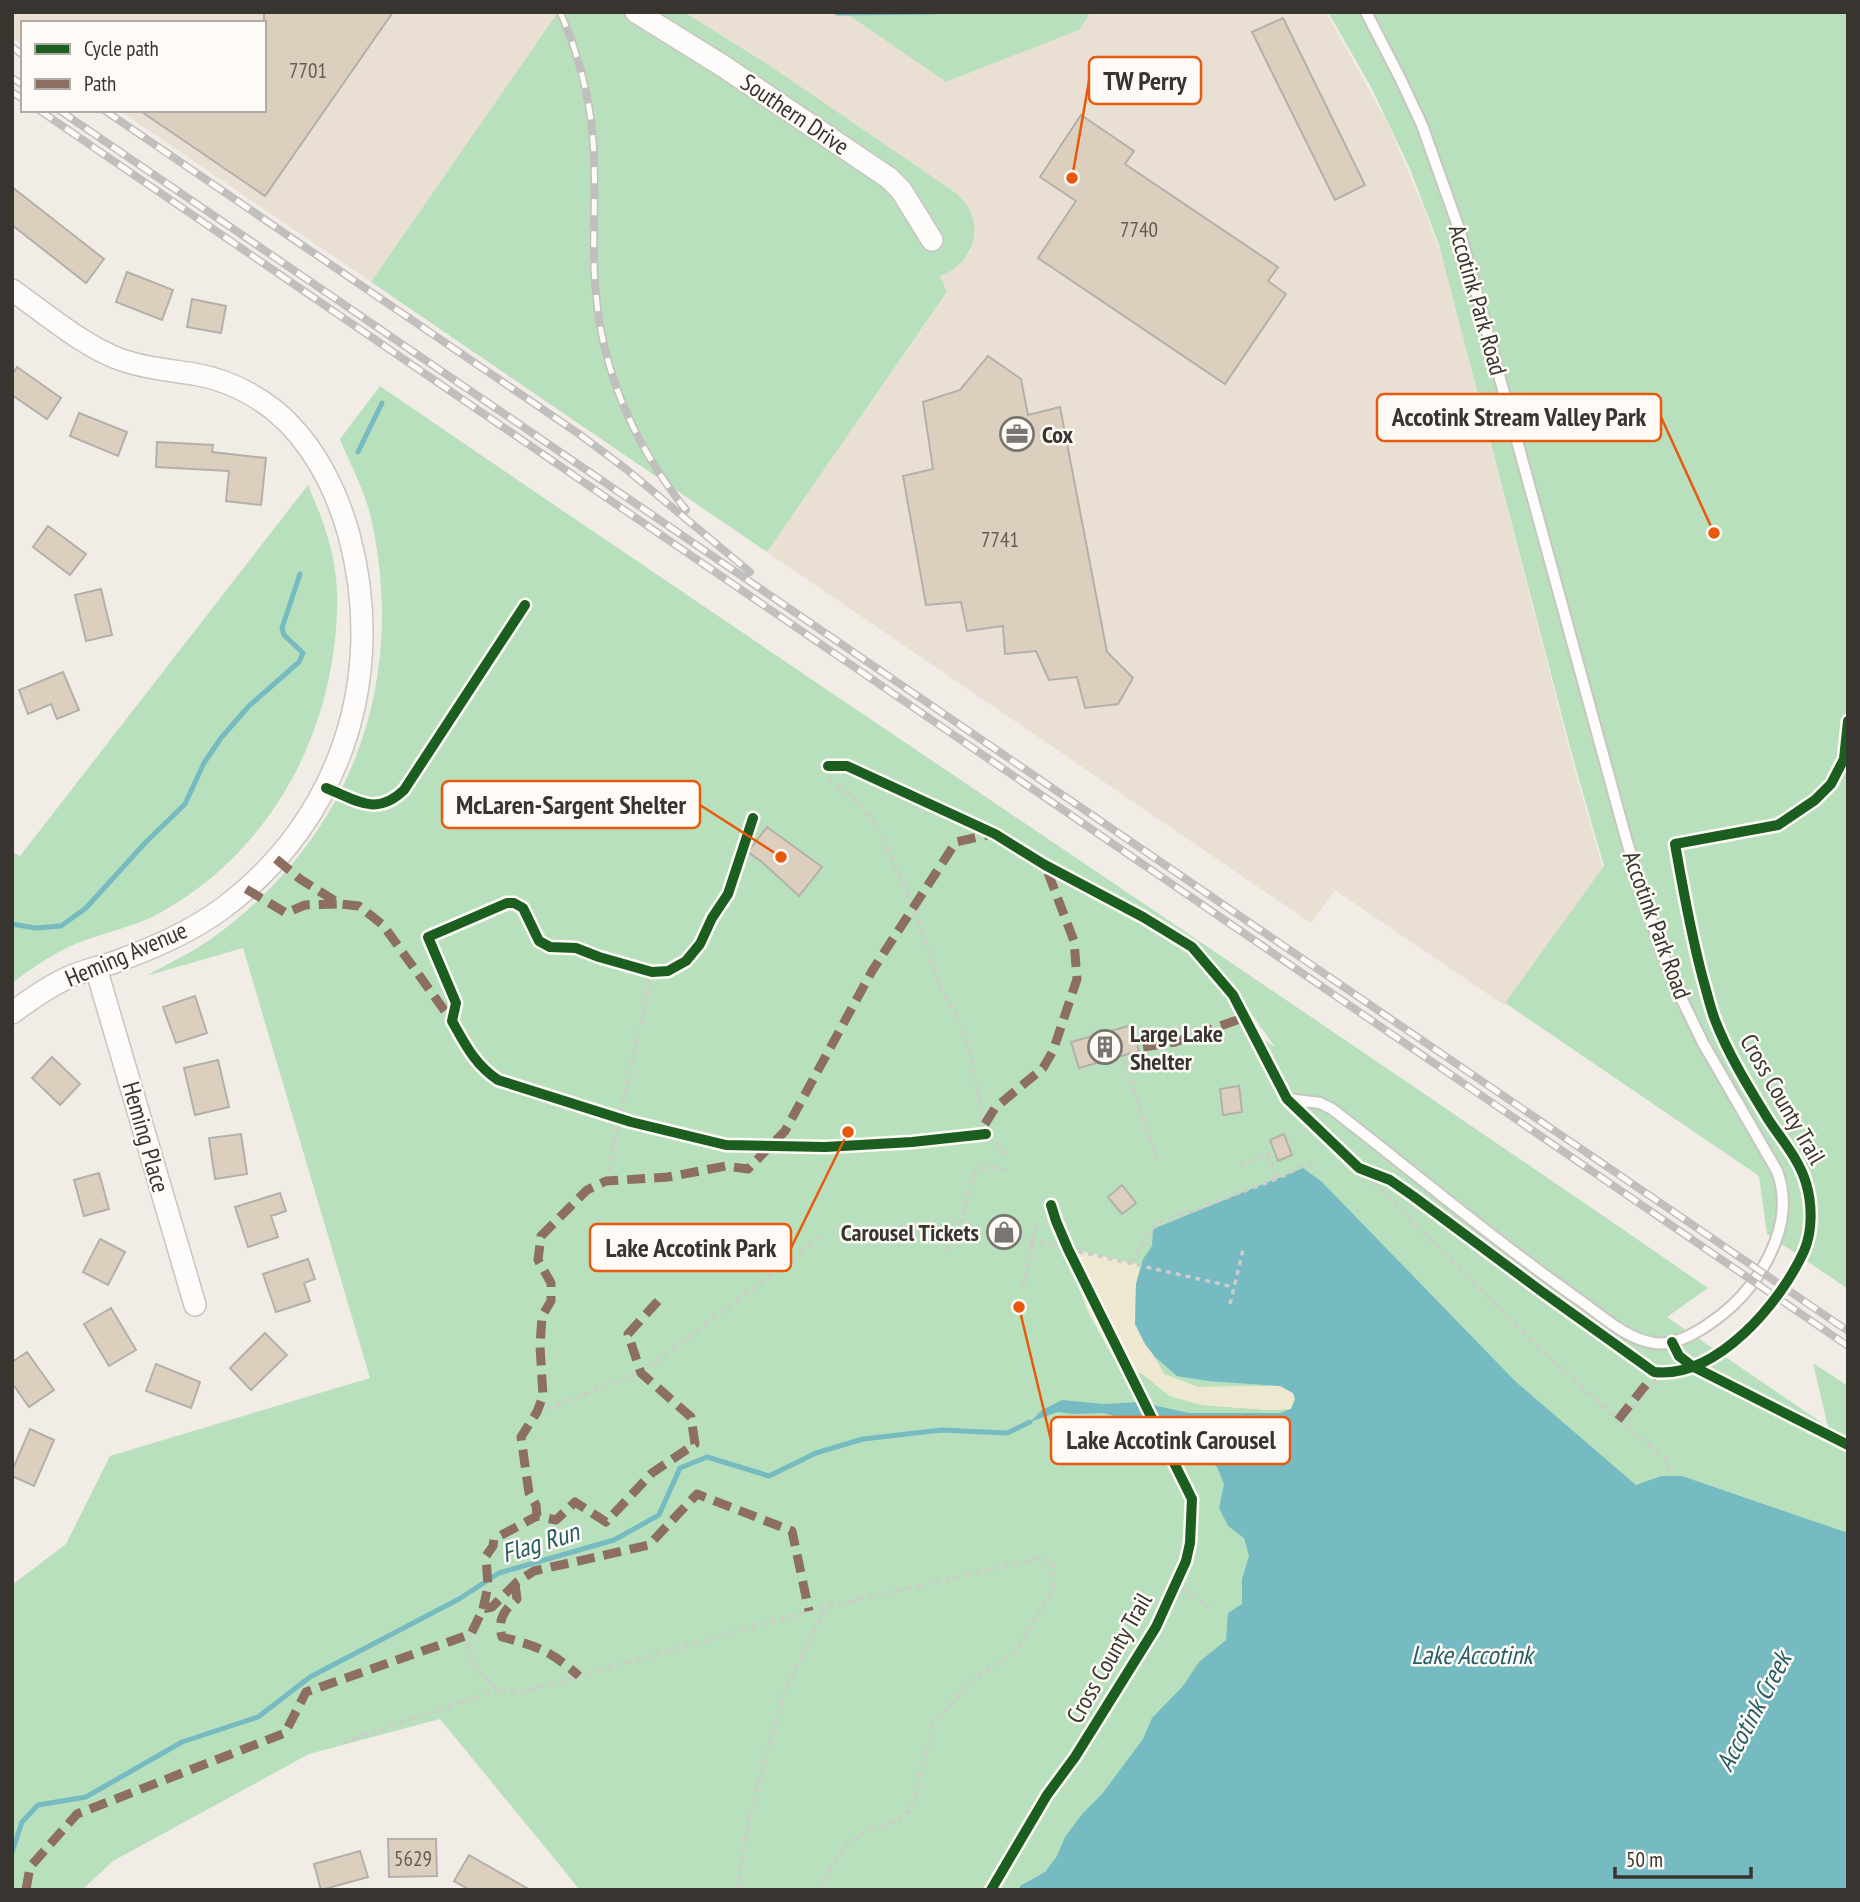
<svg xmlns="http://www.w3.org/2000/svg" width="1860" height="1902" viewBox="0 0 1860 1902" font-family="'PT Sans Narrow',sans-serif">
<rect width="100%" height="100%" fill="#f1ece6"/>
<path fill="#e9dfd3" d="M12 12H558L371 282 119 110H264V23H23V45L12 38Z
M684 12H844L946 82 1079 30 1091 12H1326L1389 126 1424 209 1444 263 1573 764 1603 869 1504 1005 1335 890 1311 923 767 552 947 293 940 276 959 266 971 251 959 195 769 65Z"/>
<path fill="#b9e0bd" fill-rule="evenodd" d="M558 12H684L769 65 956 193C987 219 977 263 940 276L947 292 767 552 371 282Z
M844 12H1091L1079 30 946 82Z
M1328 12H1848V1289L1767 1234 1759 1176 1505 1003 1604 866 1574 762 1439 245 1410 169 1371 87Z
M380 386C821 688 1267 984 1708 1288L1667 1317 1828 1427 1813 1363 1848 1386V1890H580L440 1719 309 1754 113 1861 82 1890H12V1585L66 1544 110 1456 370 1378 243 948 146 976C167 964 191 953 211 939 350 839 408 685 371 518 365 491 350 464 340 439ZM1240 1006 1251 1013 1275 1047 1232 1018ZM1135 1324 1164 1374 1198 1387 1281 1386 1291 1408 1270 1410 1202 1405 1170 1396 1141 1373 1121 1371Z
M308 485C320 513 331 540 335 570 339 598 337 627 333 655 317 764 256 859 160 913 134 927 102 933 75 944 52 954 32 968 12 983V852L20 856Z"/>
<path fill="#efe8d1" d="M1063 1247 1141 1265 1136 1284 1135 1324 1164 1374 1198 1387 1281 1386 1293 1393 1295 1399 1291 1409 1270 1410 1202 1405 1170 1396 1141 1373 1121 1371 1089 1314Z"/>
<path fill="#76bbc2" d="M1303 1168 1322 1182 1516 1382 1636 1485 1661 1476H1682L1848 1533V1890H1020V1886L1045 1872 1057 1856 1065 1837 1083 1813 1102 1794 1143 1739 1152 1718 1183 1686 1199 1662 1226 1640 1228 1613 1242 1604V1579L1249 1556 1244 1538 1228 1526 1219 1508 1224 1484 1217 1467 1193 1448 1169 1436 1158 1434 1137 1422 1103 1413 1074 1414 1058 1412 1030 1422 1042 1410 1062 1400 1104 1404 1139 1402 1189 1413H1280L1291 1409 1295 1399 1293 1393 1280 1386 1208 1381 1177 1376 1155 1357 1145 1344 1135 1324 1136 1284 1143 1259 1152 1246 1153 1229Z"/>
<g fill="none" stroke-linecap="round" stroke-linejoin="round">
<path stroke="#76bbc2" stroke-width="5" d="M837 13 936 12
M358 452 382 403
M12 924 35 928 61 926 86 908 145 843 185 804 204 763 221 738 249 706 299 662 303 653 284 635 282 628 300 574
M12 1852 22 1822 38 1805 86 1797 182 1742 258 1717 310 1677 459 1599 499 1573 614 1540 659 1515 680 1468 707 1457 769 1476 816 1453 863 1439 942 1430 1007 1433 1030 1422"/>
</g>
<path fill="#ddcfbe" stroke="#b3b0ac" stroke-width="2" d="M264 12H393L265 196 139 110H264Z
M1283 18 1365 185 1335 200 1252 32Z
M1081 115 1134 151 1125 164 1278 267 1268 281 1286 294 1225 384 1038 258 1076 201 1040 177Z
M12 187 104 259 86 283 12 225Z
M127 272 173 290 162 320 116 302Z
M192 299 226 306 221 333 187 327Z
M988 356 1021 379 1028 415 1060 407 1107 652 1133 678 1118 704 1085 708 1077 677 1049 680 1036 651 1005 654 1003 626 967 631 961 602 926 605 903 476 933 469 923 402 960 390Z
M17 367 61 398 47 419 12 395V375Z
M79 413 127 432 118 456 70 436Z
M157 442 213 445 212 452 266 458 261 505 226 501 229 471 156 467Z
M48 526 86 554 70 575 33 547Z
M101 589 112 635 86 641 75 595Z
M63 672 79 710 57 719 51 704 28 714 19 690Z
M767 827 822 867 799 896 762 862 748 852Z
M195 996 207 1033 176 1043 163 1007Z
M1132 1025 1139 1051 1079 1068 1071 1042Z
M52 1057 80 1084 60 1105 32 1078Z
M218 1060 229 1107 195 1115 184 1068Z
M1239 1086 1242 1112 1223 1115 1220 1089Z
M241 1134 247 1174 215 1179 209 1138Z
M1284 1134 1292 1155 1278 1161 1270 1140Z
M99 1173 109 1209 84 1216 74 1180Z
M1122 1185 1136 1203 1122 1214 1108 1197Z
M280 1193 286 1211 271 1216 278 1237 248 1247 235 1207Z
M100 1239 125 1252 108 1285 83 1272Z
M308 1259 315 1279 304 1283 310 1301 276 1312 263 1274Z
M111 1308 136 1350 109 1366 84 1324Z
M265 1333 287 1355 251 1390 230 1368Z
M27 1352 54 1390 29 1407 12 1383V1362Z
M156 1364 200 1382 191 1408 146 1391Z
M30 1429 54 1440 34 1486 12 1476V1471Z
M388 1839H436L437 1876 389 1877Z
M360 1851 368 1877 321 1890 314 1864Z
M469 1855 530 1890H470L454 1881Z"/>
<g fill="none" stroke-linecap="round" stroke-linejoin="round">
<g stroke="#c8c5c1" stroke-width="14">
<path id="service" d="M326 788C357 800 376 817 404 790L525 605
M1287 1099 1320 1103 1332 1109C1415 1173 1495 1241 1581 1301 1603 1317 1627 1339 1654 1343 1686 1348 1733 1309 1751 1285 1776 1252 1792 1210 1777 1171L1703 1043 1673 981 1660 947 1627 842 1459 229 1422 125 1400 78 1366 12"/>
</g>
<g stroke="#c8c5c1" stroke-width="24">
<path id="minor" d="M636 12 723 66 889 178 901 190 932 240
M12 290C45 313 82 345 119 359 144 368 168 370 194 374 223 379 251 392 274 410 312 441 336 488 349 535 387 676 341 820 223 908 191 932 153 948 115 962 98 968 79 971 63 980 45 989 28 1001 12 1013
M96 968 195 1305"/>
</g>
<path stroke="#ceccca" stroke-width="3.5" stroke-dasharray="5 5" stroke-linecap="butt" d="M829 779 853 798 877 826 914 907 940 987 959 1021 972 1060 986 1134 1011 1158
M1124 1060 1158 1163
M1240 1165 1268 1154 1277 1179
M1359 1168 1540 1349 1621 1422 1669 1462V1474
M606 1181 652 972
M1010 1236 1234 1287
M946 1251 961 1220 973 1176 980 1169 990 1167 1006 1170
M1131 1263 1146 1235 1157 1224 1277 1179 1303 1166 1313 1165
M1023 1288 1037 1219
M1230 1304 1243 1250
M537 1412 641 1373 819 1238
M1621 1422 1661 1373
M1174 1583 1211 1608
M471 1634 468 1652 477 1670 498 1690 519 1693 809 1611 1041 1558 1054 1566V1587L1015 1653 974 1678 933 1724 916 1792 909 1811 895 1822 868 1829 848 1844 833 1865 821 1890
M343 1742 498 1690
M737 1890 749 1818 785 1690 826 1608"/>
<use href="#service" stroke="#fdfcfb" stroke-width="10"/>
<use href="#minor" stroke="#fdfcfb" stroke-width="21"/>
<g stroke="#c1bfbe" stroke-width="8">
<path id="rail" d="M560 12C581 59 593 110 594 161 596 205 591 249 596 294 603 375 636 447 686 510
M12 47 23 55
M12 78 23 85
M12 92 23 99
M39 110 1848 1346
M59 110 1848 1331
M104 110 579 434 626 469 750 572"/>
</g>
<use href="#rail" stroke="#fefaf6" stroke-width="5" stroke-dasharray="16" stroke-linecap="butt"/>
<path stroke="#8d6e63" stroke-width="9" stroke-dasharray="18 9" stroke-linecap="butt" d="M276 859 300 879 340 904 359 906 383 925 452 1021
M246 889 286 913 305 905 340 904
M1143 1047 1175 1042 1243 1018
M985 1124 995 1108 1043 1068 1053 1051 1077 979 1074 941 1045 865
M658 1301 628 1334 641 1373 691 1417 695 1444 652 1473 606 1522 575 1502 556 1520 537 1516 536 1505 529 1493 521 1437 537 1412 543 1396 540 1346 542 1316 551 1301V1283L538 1260 541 1236 587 1190 606 1181 668 1177 726 1166 748 1169 785 1131 872 971 956 842 991 834
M1618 1420 1656 1372
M515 1584 517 1599C504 1610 497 1620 502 1637 537 1646 551 1651 579 1676
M483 1609 488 1586 486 1556 493 1546 494 1539 537 1516
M26 1890 30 1867 77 1814 285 1733 306 1692 471 1634 483 1609 492 1607 517 1582 534 1571 649 1545 697 1494 792 1531 809 1611"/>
<g stroke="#fefaf6" stroke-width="15">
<path id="cycleway" d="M828 766H847L995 834 1045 865 1143 917 1192 947 1233 995 1287 1099 1359 1168 1390 1180 1413 1196 1541 1291 1654 1372C1717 1379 1781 1302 1804 1251 1813 1231 1812 1203 1806 1183 1799 1159 1781 1139 1768 1119 1749 1088 1728 1054 1715 1020 1710 1007 1707 993 1703 979 1691 935 1683 889 1675 844L1778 825 1815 800 1831 784 1844 759 1848 721
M326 788C357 800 376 817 404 790L525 605
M753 818 728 894 712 918 700 944 686 961 668 971 652 972 599 957 576 948 550 947 539 941 523 908 514 903H507L428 937 456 1003 452 1021C465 1044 475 1065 498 1080L631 1122 726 1145 825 1147 912 1142 986 1134
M1672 1342 1679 1356 1692 1366 1848 1445
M991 1890 1047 1795 1075 1757 1156 1627 1186 1561 1190 1543 1192 1499 1068 1249 1056 1221 1051 1205"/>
</g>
<use href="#cycleway" stroke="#1b5e20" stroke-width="10"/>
</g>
<defs>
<g id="office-ring" transform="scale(1.75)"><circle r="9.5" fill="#fefaf6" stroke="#797570" stroke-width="1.5"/><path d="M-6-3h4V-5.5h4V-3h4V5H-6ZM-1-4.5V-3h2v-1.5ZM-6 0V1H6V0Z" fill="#797570"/></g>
<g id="building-ring" transform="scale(1.75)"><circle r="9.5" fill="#fefaf6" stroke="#797570" stroke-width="1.5"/><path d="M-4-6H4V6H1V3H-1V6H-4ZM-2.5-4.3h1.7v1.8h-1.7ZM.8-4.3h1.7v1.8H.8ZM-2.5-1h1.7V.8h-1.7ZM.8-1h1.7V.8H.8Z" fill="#797570"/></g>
<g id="shop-ring" transform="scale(1.75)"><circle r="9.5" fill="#fefaf6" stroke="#797570" stroke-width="1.5"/><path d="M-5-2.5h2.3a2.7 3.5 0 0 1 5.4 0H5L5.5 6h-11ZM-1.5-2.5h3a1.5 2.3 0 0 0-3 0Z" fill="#797570"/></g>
</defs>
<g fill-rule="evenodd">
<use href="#office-ring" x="1017" y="434"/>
<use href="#building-ring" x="1105" y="1047"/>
<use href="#shop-ring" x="1004" y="1232"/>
</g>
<g text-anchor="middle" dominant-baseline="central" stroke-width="5" stroke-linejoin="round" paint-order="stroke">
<g font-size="21" fill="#615c54">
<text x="308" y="70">7701</text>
<text x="1139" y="229">7740</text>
<text x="1000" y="539">7741</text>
<text x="413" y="1858">5629</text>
</g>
<g font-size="24" fill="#383531" stroke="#fefaf6">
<text transform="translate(795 114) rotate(34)">Southern Drive</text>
<text transform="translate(1478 300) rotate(74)">Accotink Park Road</text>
<text transform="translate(1657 925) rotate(70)">Accotink Park Road</text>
<text transform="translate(126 954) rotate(-23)">Heming Avenue</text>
<text transform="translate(1783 1099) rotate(60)">Cross County Trail</text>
<text transform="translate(146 1137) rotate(74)">Heming Place</text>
<text transform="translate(1109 1658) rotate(-60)">Cross County Trail</text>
</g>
<g font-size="24" font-weight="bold" fill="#383531" stroke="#fefaf6" text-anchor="start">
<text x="1042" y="434">Cox</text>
<text x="1130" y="1033">Large Lake<tspan x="1130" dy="28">Shelter</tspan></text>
<text x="979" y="1232" text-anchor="end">Carousel Tickets</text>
</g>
<g font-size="26" font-style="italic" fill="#275e65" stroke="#fefaf6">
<text transform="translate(540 1542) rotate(-17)">Flag Run</text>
<text x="1472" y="1654">Lake Accotink</text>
<text transform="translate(1753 1711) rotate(-62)">Accotink Creek</text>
</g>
</g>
<path fill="none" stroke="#e8590c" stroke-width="2.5" d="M1072 178L1089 81M1714 533L1661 417M781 857L700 805M848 1132L791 1248M1019 1307L1051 1440"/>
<g fill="#e8590c" stroke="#fefaf6" stroke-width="2.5">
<circle cx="1072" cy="178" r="7"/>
<circle cx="1714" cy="533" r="7"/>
<circle cx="781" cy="857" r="7"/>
<circle cx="848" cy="1132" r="7"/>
<circle cx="1019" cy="1307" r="7"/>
</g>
<g fill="#fefaf6" stroke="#e8590c" stroke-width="2.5">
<rect x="1089" y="57" width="112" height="47" rx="7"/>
<rect x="1377" y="394" width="284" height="47" rx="7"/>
<rect x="442" y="781" width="258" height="47" rx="7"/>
<rect x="590" y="1224" width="201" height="47" rx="7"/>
<rect x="1051" y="1417" width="239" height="47" rx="7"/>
</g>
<g font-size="26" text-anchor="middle" font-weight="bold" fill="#383531">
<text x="1145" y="90">TW Perry</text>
<text x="1519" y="426">Accotink Stream Valley Park</text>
<text x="571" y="814">McLaren-Sargent Shelter</text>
<text x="691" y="1257">Lake Accotink Park</text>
<text x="1171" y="1449">Lake Accotink Carousel</text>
</g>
<rect width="1860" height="1902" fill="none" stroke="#383531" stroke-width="28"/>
<rect x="21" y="21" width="245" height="91" fill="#fefaf6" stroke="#afaba7" stroke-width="2"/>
<rect x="35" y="44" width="35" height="10" fill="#1b5e20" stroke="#afaba7" stroke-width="2"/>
<text x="84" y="56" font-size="21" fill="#383531">Cycle path</text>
<rect x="35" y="79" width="35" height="10" fill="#8d6e63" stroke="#afaba7" stroke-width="2"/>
<text x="84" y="91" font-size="21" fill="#383531">Path</text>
<path d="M1615 1867v10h136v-10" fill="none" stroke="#383531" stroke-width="3.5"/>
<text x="1626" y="1867" font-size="21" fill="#383531" stroke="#fefaf6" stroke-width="5" paint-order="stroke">50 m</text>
</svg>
